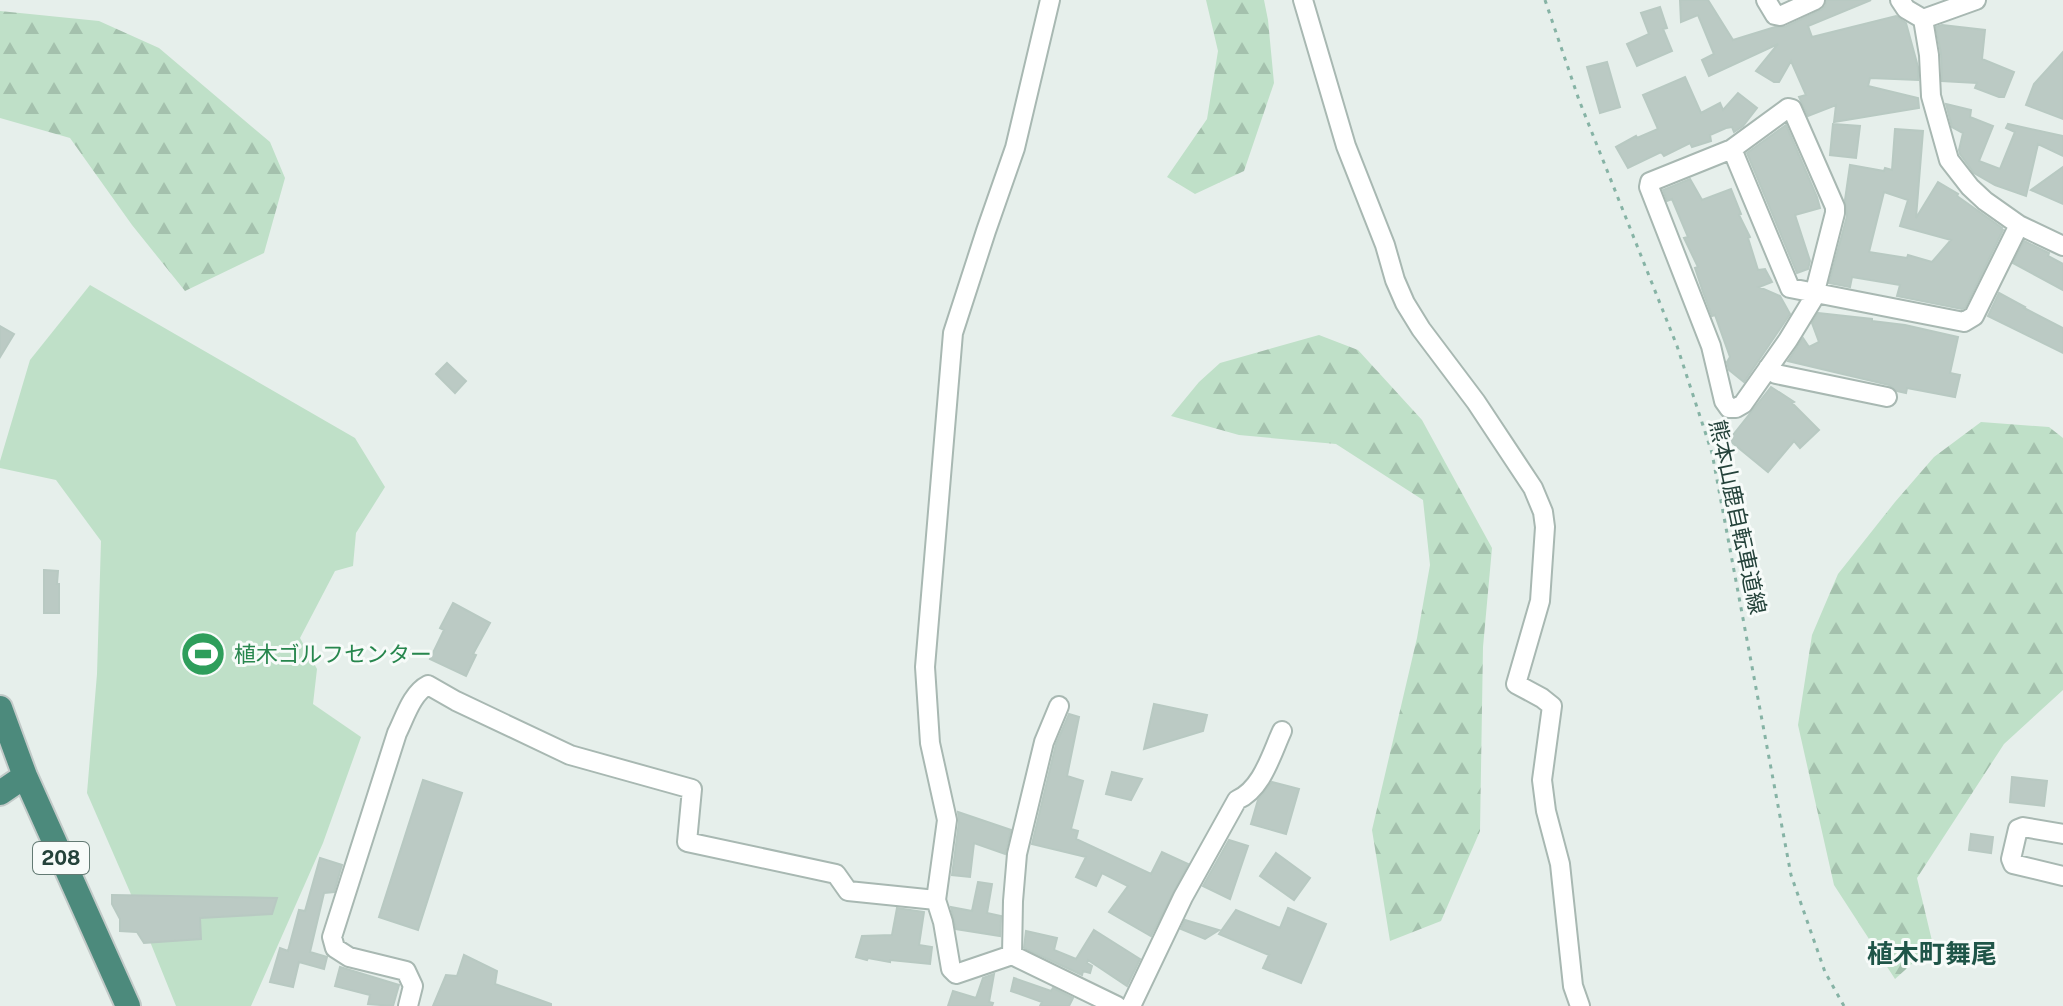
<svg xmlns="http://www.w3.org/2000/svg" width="2063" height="1006" viewBox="0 0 2063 1006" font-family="'Public Sans','Noto Sans JP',sans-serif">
<defs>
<pattern id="forest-firs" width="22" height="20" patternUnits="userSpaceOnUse" patternTransform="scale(2)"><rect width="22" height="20" fill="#bfe0c8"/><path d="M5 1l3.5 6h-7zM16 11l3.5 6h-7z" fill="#a4c1ad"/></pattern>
</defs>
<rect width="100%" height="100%" fill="#e6efeb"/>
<path fill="url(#forest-firs)" d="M1206 0H1264L1268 20 1274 83 1244 171 1195 194 1167 177 1207 119 1218 51Z
M0 11 99 21 159 48 270 142 285 178 264 253 185 291 132 225 70 138 0 118Z
M1319 335 1358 350 1422 420 1492 548 1483 647 1480 831 1441 921 1390 941 1372 830 1417 638 1430 565 1423 500 1336 444 1239 435 1171 416 1199 382 1220 363Z
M1981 422 2049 427 2063 438V690L2004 744 1917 878 1933 945 1895 979 1834 885 1798 725 1812 635 1838 574 1895 502 1934 457Z"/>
<path fill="#bfe0c8" d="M90 285 355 438 385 487 356 533 353 566 335 571 300 638 317 669 313 704 361 737 323 843 251 1006H176L130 892 87 793 97 674 101 541 56 480 0 468V461L30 360Z"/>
<path fill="#bbcac4" stroke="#b8c9c2" stroke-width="2" fill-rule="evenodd" d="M1680 0H1708L1733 40 1775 27H1785L1821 10 1825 6 1827 0H1871L1808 26 1812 37 1896 16 1906 23 1918 67V80L1870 78 1868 86 1918 98 1919 108 1834 122 1836 105 1808 116 1799 97 1806 95 1791 61 1779 82H1774L1756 71 1778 44 1709 76 1702 60 1714 54 1698 15 1681 22Z
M1660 7 1667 28 1663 29 1672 51 1637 66 1627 44 1649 34 1641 13Z
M1942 25 1985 30 1982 59 2014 72 2004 97H1999L1975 88 1977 83 1942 81 1941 54 1936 27Z
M2063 52V119L2026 105 2034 84Z
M1607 62 1620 107 1600 113 1587 67Z
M1685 77 1701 113 1720 103 1723 110 1738 93 1757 108 1743 126 1734 132 1732 127 1726 128 1710 135 1711 141 1692 147 1690 143 1664 156 1661 152 1628 168 1616 147 1636 136 1637 138 1658 129 1643 95Z
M1946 104 1971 110 1970 117 1993 126 1979 161 2000 169 2015 132 2006 128 2008 124 2063 136V156L2038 144 2026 196 1995 185 1974 173 1960 154 1959 150 1963 133 1952 127Z
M1833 124 1860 126 1856 158 1830 155Z
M1786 125 1817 197 1820 208 1795 215 1810 261 1808 269 1797 273 1747 153Z
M1895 129 1923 131 1916 218 1938 182 1958 194 1957 196 2002 228 2001 229 2003 230 1965 308 1962 309 1897 296 1900 285 1852 277 1850 287 1829 283 1847 216 1845 200 1850 165 1884 171 1885 168 1892 170ZM1884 192 1908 200 1900 226 1951 240 1932 262 1908 255 1907 258 1869 252Z
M2063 167V204L2031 190Z
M1690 179 1702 200 1731 189 1741 214 1739 215 1750 237 1748 238 1758 270 1765 269 1772 282 1759 287 1780 296 1790 314 1744 382 1729 370 1727 362 1730 357 1715 315 1712 316 1703 292 1695 268 1698 267 1684 238 1688 237 1672 199 1667 201 1663 190Z
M2024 241 2049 253 2048 256 2063 264V290L2013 263Z
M1999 293 2025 307 2024 308 2063 328V353L1988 316Z
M1818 313 1872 319V321L1905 325 1958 337 1950 373 1960 375 1955 397 1907 388 1906 393 1897 391 1889 385 1788 361 1803 338 1809 347 1819 342 1812 323Z
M0 326 14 334 0 357Z
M447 363 466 381 455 393 436 374Z
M1771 387 1794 402 1792 403 1819 430 1800 448 1794 441 1768 472 1729 440Z
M44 570 58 571 57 584H59V613H44Z
M453 603 490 623 473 654 476 655 466 676 430 659 444 630 440 628Z
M1154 704 1207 715 1203 731 1144 749Z
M1069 714 1079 717 1067 776 1083 781 1071 829 1078 831 1076 839 1151 874 1162 852 1188 864 1151 936 1109 912 1128 886 1102 873 1096 886 1076 877 1086 857 1032 844 1056 744Z
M1112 772 1142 779 1131 800 1106 794Z
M2012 777 2047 781 2044 806 2010 802Z
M423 780 462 793 418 930 379 917Z
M1272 782 1299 789 1286 834 1251 824 1258 800Z
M958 812 1011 830 1005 854 974 843 970 877 952 875 959 822Z
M1971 834 1993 837 1991 853 1969 850Z
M1229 840 1248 846 1230 899 1203 886Z
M1276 853 1310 878 1294 900 1260 876Z
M320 858 342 865 334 892 324 893 310 952 327 957 324 969 299 962 293 987 270 982 280 948 288 951 299 910 305 911Z
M978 882 992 884 987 913 1001 916 1000 936 956 929 951 907 972 911Z
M112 895 277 898 272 914 200 918 201 939 144 943 137 932 120 931V919L112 904Z
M897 908 924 912 919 945 932 947 930 964 890 960V962L868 958 867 960 856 957 862 936 892 935Z
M1288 908 1326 924 1301 983 1263 968 1269 955 1219 934 1236 910 1280 928Z
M1185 920 1219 930 1205 939 1181 929Z
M1094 930 1140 959 1127 986 1088 960 1087 963 1092 966 1090 973 1083 971 1082 975 1024 948 1026 931 1057 938 1054 950 1076 959Z
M464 955 497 971 495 984 551 1004V1006H433L446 975 457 976Z
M340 967 399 985 393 1006 368 1004 370 995 335 986Z
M994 974 989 1002 993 1003 992 1006H948L953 991 976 998 983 978Z
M1014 978 1051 991 1053 988 1073 998 1069 1006H1040L1042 1002 1011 991Z"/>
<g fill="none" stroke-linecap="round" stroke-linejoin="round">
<g stroke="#a8b8b2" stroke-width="22">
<path id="minor" d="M1050 0 1015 148 986 231 953 333 925 667 930 743 947 820 936 900 943 922 951 969 956 974 1012 955 1117 1006
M1303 0 1346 146 1385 245 1395 280 1405 303 1421 329 1476 402 1533 488 1543 512 1545 527 1540 601 1516 684 1542 698 1552 706 1542 780 1546 811 1560 864 1573 986 1580 1006
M1766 0 1775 15 1780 16 1815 0
M1900 0 1906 9 1923 19 1929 55 1931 96 1949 160 1970 187 1985 201 2019 225 2063 246
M1923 19 1976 0
M1788 108 1792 109 1835 207V213L1813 299 1788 340 1743 404 1736 408H1729L1724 401 1711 346 1649 187 1650 182 1732 149Z
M1732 149 1790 288 1964 322 1974 316 2019 225
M1768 368 1776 374 1887 397
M2063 834 2023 827 2018 829 2011 859 2013 864 2063 876
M1012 955 1013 901 1017 854 1044 742 1059 706
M408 1006 413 986 406 971 349 957 335 948 332 937 397 733C405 717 412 693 428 685L456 701 570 755 692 789 687 842 836 874 848 891 936 900
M1131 1006 1183 897 1237 800C1262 789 1271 755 1282 731"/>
</g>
<g stroke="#c2cac8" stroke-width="28">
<path id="trunk" d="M0 708 25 776 128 1006
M0 793 25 776"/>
</g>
<path stroke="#86b3a5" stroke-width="3" stroke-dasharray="4 6" stroke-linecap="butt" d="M1545 0 1579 100 1677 346 1712 453 1791 875 1825 972 1844 1006"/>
<use href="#minor" stroke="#fff" stroke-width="18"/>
<use href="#trunk" stroke="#4c8a7c" stroke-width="24"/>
</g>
<defs>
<g id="stadium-disc" transform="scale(2.3)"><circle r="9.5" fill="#2e9e5b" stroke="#f7fbf9"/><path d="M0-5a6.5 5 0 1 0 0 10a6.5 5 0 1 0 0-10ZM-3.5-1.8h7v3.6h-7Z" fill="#fff"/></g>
</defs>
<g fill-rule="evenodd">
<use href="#stadium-disc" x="203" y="654"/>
</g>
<g text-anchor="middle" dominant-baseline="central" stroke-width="6" stroke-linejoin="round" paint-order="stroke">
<rect fill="#f7fbf9" stroke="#637a73" stroke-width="2" x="33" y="842" width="56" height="32" rx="6"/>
<g font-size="20" font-weight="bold" fill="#24423a">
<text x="61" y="858">208</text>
</g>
<g font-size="22" fill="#24423a" stroke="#f7fbf9">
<text transform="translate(1738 517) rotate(78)">熊本山鹿自転車道線</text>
</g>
<g font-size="22" fill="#27864d" stroke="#f7fbf9" text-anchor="start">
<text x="234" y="654">植木ゴルフセンター</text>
</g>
<g font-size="26" font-weight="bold" fill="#1f5548" stroke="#f7fbf9">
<text x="1932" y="953">植木町舞尾</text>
</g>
</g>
</svg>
